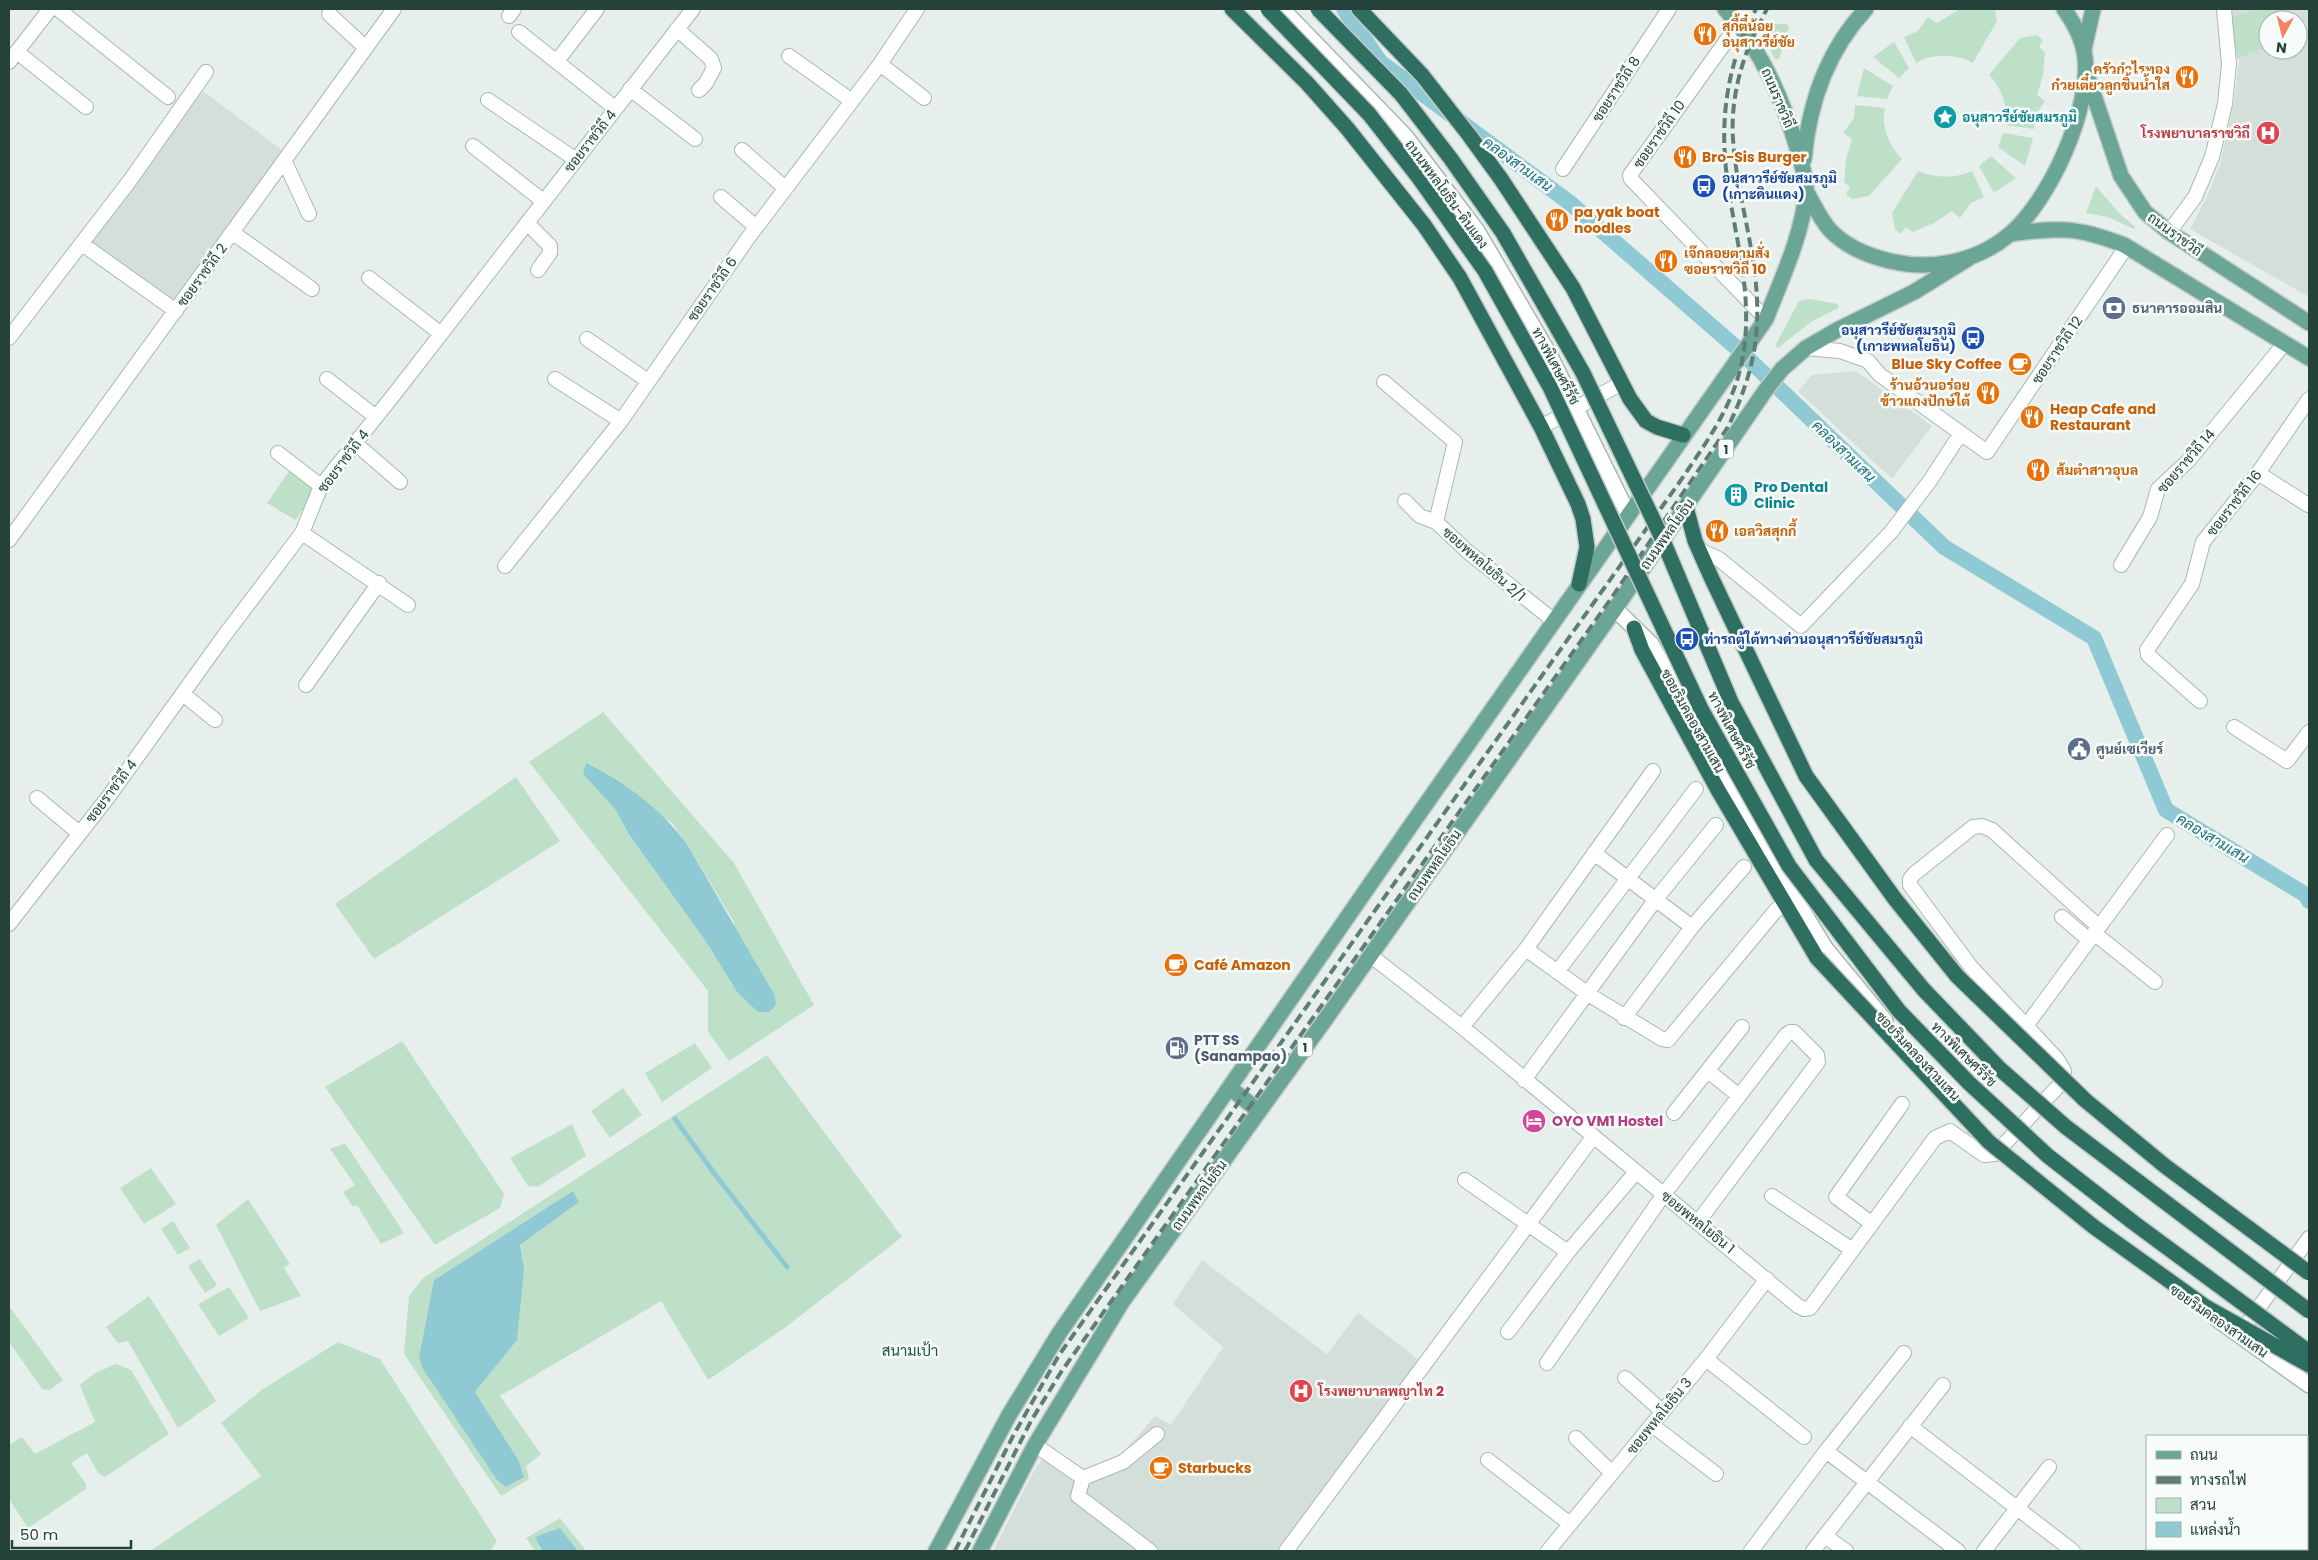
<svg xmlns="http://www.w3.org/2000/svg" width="2318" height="1560" viewBox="0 0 2318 1560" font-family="Poppins,Sarabun,sans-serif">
<rect width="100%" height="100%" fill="#e6efeb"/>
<path fill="#d4dfda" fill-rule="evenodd" d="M2230 9H2309V297L2190 229 2207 197 2220 164 2234 102 2239 62ZM2268 20H2298V50H2268Z
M203 91 286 153 172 303 89 241Z
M1856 371 1932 426 1892 479 1798 391 1812 375Z
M1202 1260 1327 1354 1358 1313 1427 1366 1282 1551H993L1034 1471 1051 1446 1078 1470 1115 1462 1155 1416 1171 1425 1223 1347 1173 1304Z"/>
<path fill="#bfe0c8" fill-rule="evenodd" d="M1960 9H1995L1997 21 1973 63C1955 54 1933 53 1916 63L1904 37 1918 31 1928 17 1937 23Z
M2260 9H2290L2292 20H2268V47L2237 58 2231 17Z
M1759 24H1786L1789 27 1779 59H1775L1758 26Z
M2037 35 2043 40 2039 47 2045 52 2043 75 2037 95 2045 101 2036 114 2034 129 2005 125C2009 109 2001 86 1989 75L2020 38Z
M1894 42 1909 68 1899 78 1873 57Z
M1864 68 1893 86 1887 99 1857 96Z
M1855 105 1885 108C1880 126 1890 147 1902 159L1869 196 1852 199 1846 194 1850 187 1844 182 1846 159 1852 139 1843 133 1854 118Z
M2003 133 2033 138 2025 166 1998 147Z
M1991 156 2016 178 1994 193 1979 166Z
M1918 171C1936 178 1955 179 1972 171L1984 197 1971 203 1960 218 1952 211 1934 223 1913 232 1906 227 1901 234 1895 229 1892 213Z
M2096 186 2119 213 2135 227 2134 229 2108 217 2086 213Z
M1810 299 1838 304V308L1811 322 1778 348 1775 346 1799 301Z
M292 467 316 483 304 508 295 520 267 503Z
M603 712 734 863 814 1005 729 1061 708 1032V991L529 762ZM583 774 672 823 687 844 734 922 737 992 707 943 630 836 615 809Z
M516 777 560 841 374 959 335 904Z
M402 1041 504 1194 500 1208 435 1245 325 1087Z
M695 1043 712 1068 662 1102 645 1073Z
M767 1055 902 1237 786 1327 708 1380 661 1301 500 1396 541 1454 526 1466 529 1479 501 1496 404 1354 409 1296 423 1278ZM573 1191 579 1202 520 1245 523 1269 517 1340 475 1392 519 1461 524 1476 506 1487 497 1480 423 1369 434 1280Z
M623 1088 642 1115 610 1138 591 1111Z
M572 1124 586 1156 537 1187 528 1186 510 1158Z
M345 1143 404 1233 381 1244 357 1205 353 1207 343 1192 355 1185 330 1149Z
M151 1168 176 1204 144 1224 120 1188Z
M248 1199 290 1264 284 1268 301 1296 260 1311 216 1225Z
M173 1221 190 1248 178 1255 161 1229Z
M200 1259 217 1285 205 1293 188 1266Z
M229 1287 249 1318 219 1336 198 1304Z
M149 1296 216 1401 178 1428 128 1341 118 1343 106 1327Z
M9 1306 63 1380 50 1390 42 1389 9 1342Z
M338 1342 380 1359 497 1541 490 1551H150L261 1476 221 1423 263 1389Z
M116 1364 131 1370 169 1434 105 1477 98 1473 87 1453 71 1463 86 1484V1489L28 1528 9 1499V1445L22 1437 35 1454 95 1422 80 1385 95 1373Z
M560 1518 586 1551H578L560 1528 538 1546 542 1551H535L526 1538Z"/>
<path fill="#8ec9d4" d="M586 763C625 782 661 809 687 844L775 996 776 1005 769 1012H758L737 992 707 943 630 836 615 809 583 774Z
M573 1191 579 1202 520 1245 524 1269 517 1340 475 1392 519 1461 524 1477 506 1487 497 1480 423 1369 419 1358 434 1280Z
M560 1528 578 1551H542L535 1537Z"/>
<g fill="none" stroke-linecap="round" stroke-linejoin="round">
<path stroke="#8ec9d4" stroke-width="5" d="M675 1119 714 1173 787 1267"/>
<path stroke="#8ec9d4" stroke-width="16" d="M1344 9 1380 62 1570 203 1739 350 1944 547 2094 638 2166 810 2306 895 2309 901"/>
<g stroke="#a8b8b2" stroke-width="16">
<path id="minor" d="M58 9 168 97
M329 14 366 48
M509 16 514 9
M677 29 711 59 714 68 706 83 699 90
M1734 30 1630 175 1631 179 1766 319
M519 32 615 108
M17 52 86 107
M789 56 852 101
M557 61 597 9
M9 62 50 9
M880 64 924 98
M630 89 695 139
M488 100 575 159
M473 146 543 201
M742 150 785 188
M285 162 309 214
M1563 169 1669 9
M721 197 756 227
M527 223 550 246V253L538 270
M2169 232 2195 197 2212 157 2225 104 2229 64 2224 9
M233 233 312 289
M82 244 176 311
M369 278 441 334
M9 338 131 179 206 72
M587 339 648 381
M1806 348 1840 351 1868 361 1880 375 1987 452 2127 246
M327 379 376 417
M555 379 621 421
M1384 382 1455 442 1436 522 1467 551 1554 621
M1541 427 1622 383
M355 443 400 482
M278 453 321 486
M2258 473 2308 505
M1405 501 1420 516 1436 522
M302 533 408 605
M9 540 394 9
M1699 550 1719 559 1801 626 1891 532 1929 482 1961 433
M2121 565 2150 517 2158 489 2188 461 2285 343
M505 566 621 421 748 238 880 64 917 9
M306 685 379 583
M183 694 215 720
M2200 701 2148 655 2147 650 2192 584 2203 542 2258 473 2309 399
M2234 727 2287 761 2309 732
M37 798 79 833
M1594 853 1692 927
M2062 917 2089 940
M9 924 109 796 224 636 302 533 321 486 396 392 693 9
M2094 933 2155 982
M1526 949 1588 994 1662 1039 1668 1040 1777 909
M1370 955 1462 1027 1798 1306 1804 1309 1810 1308 1935 1138 1950 1131 1984 1155 1995 1154 2064 1080V1071L2057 1059 1971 967 1910 885V879L1914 874 1973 827 1982 826 1992 830 2099 927
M1557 972 1696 789
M1624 1018 1692 927 1744 867
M2026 1026 2167 835
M1462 1027 1526 949 1653 771
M1708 1071 1738 1095
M1524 1080 1656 899 1716 825
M1674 1113 1742 1027
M1465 1180 1568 1252
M1772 1196 1851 1249
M1871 1223 1836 1197 1902 1104
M1508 1332 1568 1252 1636 1172
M2239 1335 2309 1238
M1706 1359 1804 1437
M1547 1363 1664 1194 1786 1035 1790 1032H1794L1817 1055 1818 1062 1698 1222
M1625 1378 1663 1412
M1652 1425 1716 1474
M1910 1426 2073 1551
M1576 1438 1612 1473
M1035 1445 1083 1478 1123 1462 1157 1434
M1826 1451 1958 1551
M1488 1460 1570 1524
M1083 1478 1078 1496 1150 1551
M1825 1536 1846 1551
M1286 1551 1593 1137
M1548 1551 1706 1359 1767 1279
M1751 1551 1826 1451 1904 1353
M1813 1551 1943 1385
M1984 1551 2049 1467"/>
</g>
<g stroke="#a8b8b2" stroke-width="18">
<path id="tertiary" d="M1282 9 1405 136 1477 231 1549 354 1628 514
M1615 609 1651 644 1762 845 1825 948 1885 1021
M2217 1319 2309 1385"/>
</g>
<g stroke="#c2cac8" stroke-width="18">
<path id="primary" d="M2084 49 2093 9
M2086 72 2121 176 2145 212 2169 232 2309 323
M1804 159C1809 103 1827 51 1866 9
M1806 191C1813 203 1820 219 1830 230 1845 246 1869 256 1890 261 1931 271 1977 262 2010 234 2050 200 2091 109 2085 57 2083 40 2074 23 2064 9
M2010 234C2059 227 2078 227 2124 245L2309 358
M1230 1088 1259 1111
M936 1551 1009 1415 1060 1332 1407 831 1766 319C1781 280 1803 234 1806 192 1807 179 1801 163 1798 151 1783 99 1761 49 1725 9
M980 1551 1035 1445 1122 1302 1327 1017 1615 609 1765 391 1782 369 1806 348 1837 330 1914 292 1969 258"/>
</g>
<g stroke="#c2cac8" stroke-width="18">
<path id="motorway" d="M1232 9 1307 83 1347 128 1424 225 1460 278 1541 427 1578 504 1583 519 1587 547 1579 584
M1359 9 1422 75 1469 135 1501 179 1573 288 1630 399 1646 421 1657 427 1683 435
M1686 507 1695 541 1711 577 1806 776 1895 899 1957 976
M1634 628 1642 650 1718 790 1817 958"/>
</g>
<use href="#minor" stroke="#fff" stroke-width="14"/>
<use href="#tertiary" stroke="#fff" stroke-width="15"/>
<use href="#primary" stroke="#6aa596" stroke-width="15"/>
<use href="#motorway" stroke="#2f6f62" stroke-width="15"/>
<path stroke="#5f7d75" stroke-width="4" stroke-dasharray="10 5" stroke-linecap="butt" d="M955 1551 1013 1436 1059 1355 1681 480C1707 441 1735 404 1743 356 1754 289 1733 235 1726 169 1720 113 1729 59 1756 9
M965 1551 1031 1421 1061 1372 1610 600 1728 427C1744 394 1756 359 1757 322 1760 260 1737 200 1733 139 1730 92 1745 48 1767 9"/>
<g stroke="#c2cac8" stroke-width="18" stroke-linecap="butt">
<path id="motorway-bridge" d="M1268 9 1369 114 1419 178 1485 271 1550 387 1701 709 1789 866 1899 1011 1969 1083 2048 1156 2134 1223 2309 1352
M1318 9 1401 94 1451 159 1503 233 1583 373 1661 536 1731 702 1816 860 1924 990 2000 1069 2066 1127 2309 1311
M1817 958 1989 1142 2094 1227 2206 1307 2309 1365
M1957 976 2085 1100 2165 1166 2309 1273"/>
</g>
<use href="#motorway-bridge" stroke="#2f6f62" stroke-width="15"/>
</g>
<defs>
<g id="restaurant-disc" transform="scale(1.25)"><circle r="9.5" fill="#e8710a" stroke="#f7fbf9"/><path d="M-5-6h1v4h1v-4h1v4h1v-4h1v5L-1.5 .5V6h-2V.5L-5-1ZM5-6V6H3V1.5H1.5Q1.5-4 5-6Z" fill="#fff"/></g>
<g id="sight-disc" transform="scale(1.25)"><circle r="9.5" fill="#0f9aa8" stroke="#f7fbf9"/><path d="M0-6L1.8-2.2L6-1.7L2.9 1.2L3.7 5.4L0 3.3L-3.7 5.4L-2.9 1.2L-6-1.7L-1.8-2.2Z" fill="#fff"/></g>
<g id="hospital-disc" transform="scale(1.25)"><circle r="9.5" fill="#e0444e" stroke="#f7fbf9"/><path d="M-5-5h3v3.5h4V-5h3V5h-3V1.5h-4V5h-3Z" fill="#fff"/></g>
<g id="bus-disc" transform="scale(1.25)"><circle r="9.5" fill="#1a4fb4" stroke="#f7fbf9"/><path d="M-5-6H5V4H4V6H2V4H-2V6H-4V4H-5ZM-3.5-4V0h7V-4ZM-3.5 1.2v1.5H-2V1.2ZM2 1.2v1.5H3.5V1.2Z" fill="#fff"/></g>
<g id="bank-disc" transform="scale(1.25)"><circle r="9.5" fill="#5c6f8a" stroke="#f7fbf9"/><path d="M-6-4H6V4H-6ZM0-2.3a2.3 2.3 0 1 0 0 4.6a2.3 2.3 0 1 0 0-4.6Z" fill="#fff"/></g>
<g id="cafe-disc" transform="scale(1.25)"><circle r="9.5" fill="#e8710a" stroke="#f7fbf9"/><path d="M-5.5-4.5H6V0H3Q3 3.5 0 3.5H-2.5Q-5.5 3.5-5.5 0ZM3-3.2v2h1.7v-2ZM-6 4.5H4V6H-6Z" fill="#fff"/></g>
<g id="building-disc" transform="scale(1.25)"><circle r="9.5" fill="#0f9aa8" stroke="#f7fbf9"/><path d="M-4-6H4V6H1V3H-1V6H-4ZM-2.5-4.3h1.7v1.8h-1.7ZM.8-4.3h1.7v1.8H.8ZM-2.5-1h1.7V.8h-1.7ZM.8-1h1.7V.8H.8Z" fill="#fff"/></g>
<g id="civic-disc" transform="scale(1.25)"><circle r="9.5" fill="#5c6f8a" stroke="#f7fbf9"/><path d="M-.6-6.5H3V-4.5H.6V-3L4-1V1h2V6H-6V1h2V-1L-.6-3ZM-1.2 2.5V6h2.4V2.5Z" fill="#fff"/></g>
<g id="fuel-disc" transform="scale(1.25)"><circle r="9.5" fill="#5c6f8a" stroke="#f7fbf9"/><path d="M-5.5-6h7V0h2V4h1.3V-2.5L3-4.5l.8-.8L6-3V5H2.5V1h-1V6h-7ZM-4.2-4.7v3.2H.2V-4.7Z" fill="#fff"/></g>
<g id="hotel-disc" transform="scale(1.25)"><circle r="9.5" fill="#d1479c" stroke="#f7fbf9"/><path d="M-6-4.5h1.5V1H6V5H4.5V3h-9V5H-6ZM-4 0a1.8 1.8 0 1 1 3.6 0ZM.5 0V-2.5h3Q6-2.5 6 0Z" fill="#fff"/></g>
</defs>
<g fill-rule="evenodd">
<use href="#restaurant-disc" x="1705" y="34"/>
<use href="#restaurant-disc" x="2187" y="77"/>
<use href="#sight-disc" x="1945" y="117"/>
<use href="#hospital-disc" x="2268" y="133"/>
<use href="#restaurant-disc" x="1685" y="157"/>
<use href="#bus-disc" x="1704" y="186"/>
<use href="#restaurant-disc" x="1557" y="220"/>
<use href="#restaurant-disc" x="1666" y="261"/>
<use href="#bank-disc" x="2114" y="308"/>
<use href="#bus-disc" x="1973" y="338"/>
<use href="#cafe-disc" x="2020" y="364"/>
<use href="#restaurant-disc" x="1988" y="393"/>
<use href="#restaurant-disc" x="2032" y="417"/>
<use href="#restaurant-disc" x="2038" y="470"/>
<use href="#building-disc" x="1736" y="495"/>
<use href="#restaurant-disc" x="1717" y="531"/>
<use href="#bus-disc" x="1687" y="639"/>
<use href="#civic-disc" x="2079" y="749"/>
<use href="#cafe-disc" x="1176" y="965"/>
<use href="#fuel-disc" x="1177" y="1048"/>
<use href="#hotel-disc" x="1534" y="1121"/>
<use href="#hospital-disc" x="1301" y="1391"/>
<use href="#cafe-disc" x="1161" y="1468"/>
</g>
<g text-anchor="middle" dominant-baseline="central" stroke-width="5" stroke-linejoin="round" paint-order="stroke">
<g fill="#f7fbf9" stroke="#637a73" stroke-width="1">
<rect x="1718.5" y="439.5" width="15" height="19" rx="4"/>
<rect x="1297.5" y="1037.5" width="15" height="19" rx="4"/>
</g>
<g font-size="12" font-weight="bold" fill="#24423a">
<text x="1726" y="449">1</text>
<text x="1305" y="1047">1</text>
</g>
<g font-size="14" font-weight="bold" fill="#c56008" stroke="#f7fbf9" text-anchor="start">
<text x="1722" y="26">สุกี้ตี๋น้อย<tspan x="1722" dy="16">อนุสาวรีย์ชัย</tspan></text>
<text x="2170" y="69" text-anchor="end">ครัวกำไรทอง<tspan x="2170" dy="16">ก๋วยเตี๋ยวลูกชิ้นน้ำใส</tspan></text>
<text x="1702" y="157">Bro-Sis Burger</text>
<text x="1574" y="212">pa yak boat<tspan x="1574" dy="16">noodles</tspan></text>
<text x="1684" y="253">เจ๊กลอยตามสั่ง<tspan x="1684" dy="16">ซอยราชวิถี 10</tspan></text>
<text x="2002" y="364" text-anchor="end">Blue Sky Coffee</text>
<text x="1970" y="385" text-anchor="end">ร้านอ้วนอร่อย<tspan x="1970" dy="16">ข้าวแกงปักษ์ใต้</tspan></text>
<text x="2050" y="409">Heap Cafe and<tspan x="2050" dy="16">Restaurant</tspan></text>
<text x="2056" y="470">ส้มตำสาวอุบล</text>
<text x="1734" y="531">เอลวิสสุกกี้</text>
<text x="1194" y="965">Café Amazon</text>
<text x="1178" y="1468">Starbucks</text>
</g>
<g font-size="14" fill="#24423a" stroke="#f7fbf9">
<text transform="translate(1616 89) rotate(-57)">ซอยราชวิถี 8</text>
<text transform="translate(1778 98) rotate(67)">ถนนราชวิถี</text>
<text transform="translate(1659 134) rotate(-55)">ซอยราชวิถี 10</text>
<text transform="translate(590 141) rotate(-52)">ซอยราชวิถี 4</text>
<text transform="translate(1447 194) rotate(54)">ถนนพหลโยธิน-ดินแดง</text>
<text transform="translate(2175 234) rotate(36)">ถนนราชวิถี</text>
<text transform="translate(202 275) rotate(-54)">ซอยราชวิถี 2</text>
<text transform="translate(712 289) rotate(-55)">ซอยราชวิถี 6</text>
<text transform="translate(2057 350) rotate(-56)">ซอยราชวิถี 12</text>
<text transform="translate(1556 366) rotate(62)">ทางพิเศษศรีรัช</text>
<text transform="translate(343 461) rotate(-53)">ซอยราชวิถี 4</text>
<text transform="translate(2186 461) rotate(-49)">ซอยราชวิถี 14</text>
<text transform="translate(2234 503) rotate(-52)">ซอยราชวิถี 16</text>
<text transform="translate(1667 534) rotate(-55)">ถนนพหลโยธิน</text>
<text transform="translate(1484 564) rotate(41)">ซอยพหลโยธิน 2/1</text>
<text transform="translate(1693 721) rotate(61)">ซอยริมคลองสามเสน</text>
<text transform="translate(1732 730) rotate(62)">ทางพิเศษศรีรัช</text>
<text transform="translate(111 791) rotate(-53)">ซอยราชวิถี 4</text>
<text transform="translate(1434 865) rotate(-55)">ถนนพหลโยธิน</text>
<text transform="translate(1964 1054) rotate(45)">ทางพิเศษศรีรัช</text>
<text transform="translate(1918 1056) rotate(47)">ซอยริมคลองสามเสน</text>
<text transform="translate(1199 1195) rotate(-54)">ถนนพหลโยธิน</text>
<text transform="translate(1698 1222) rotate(39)">ซอยพหลโยธิน 1</text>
<text transform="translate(2219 1321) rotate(35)">ซอยริมคลองสามเสน</text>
<text transform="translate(1659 1416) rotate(-51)">ซอยพหลโยธิน 3</text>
</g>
<g font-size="14" font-weight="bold" fill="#0d838f" stroke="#f7fbf9" text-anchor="start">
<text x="1962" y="117">อนุสาวรีย์ชัยสมรภูมิ</text>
<text x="1754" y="487">Pro Dental<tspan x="1754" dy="16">Clinic</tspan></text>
</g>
<g font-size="14" font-weight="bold" fill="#be3a42" stroke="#f7fbf9" text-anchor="end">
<text x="2250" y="133">โรงพยาบาลราชวิถี</text>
<text x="1318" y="1391" text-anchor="start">โรงพยาบาลพญาไท 2</text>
</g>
<g font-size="14" font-weight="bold" fill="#164399" stroke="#f7fbf9" text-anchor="start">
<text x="1722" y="178">อนุสาวรีย์ชัยสมรภูมิ<tspan x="1722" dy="16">(เกาะดินแดง)</tspan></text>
<text x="1956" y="330" text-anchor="end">อนุสาวรีย์ชัยสมรภูมิ<tspan x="1956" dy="16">(เกาะพหลโยธิน)</tspan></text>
<text x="1704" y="639">ท่ารถตู้ใต้ทางด่วนอนุสาวรีย์ชัยสมรภูมิ</text>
</g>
<g font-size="14" font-weight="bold" fill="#4e5e75" stroke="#f7fbf9" text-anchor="start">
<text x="2132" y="308">ธนาคารออมสิน</text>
<text x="2096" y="749">ศูนย์เซเวียร์</text>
<text x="1194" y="1040">PTT SS<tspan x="1194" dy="16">(Sanampao)</tspan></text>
</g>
<g font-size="14" font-weight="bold" fill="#b23c85" stroke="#f7fbf9" text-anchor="start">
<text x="1552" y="1121">OYO VM1 Hostel</text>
</g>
<g font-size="15" font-style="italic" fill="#1c6f80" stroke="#f7fbf9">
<text transform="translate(1518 164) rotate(36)">คลองสามเสน</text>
<text transform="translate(1844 451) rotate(44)">คลองสามเสน</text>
<text transform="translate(2213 838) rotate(31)">คลองสามเสน</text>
</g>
<g font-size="15" fill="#1f5548" stroke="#f7fbf9">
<text x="910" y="1350">สนามเป้า</text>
</g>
</g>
<rect width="2318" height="1560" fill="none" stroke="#24423a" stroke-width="20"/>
<rect x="2146" y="1435" width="162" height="115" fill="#f7fbf9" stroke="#a3b1ad"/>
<rect x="2156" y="1451" width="25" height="8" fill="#6aa596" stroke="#a3b1ad"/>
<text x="2190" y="1460" font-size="15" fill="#24423a">ถนน</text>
<rect x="2156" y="1476" width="25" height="8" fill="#5f7d75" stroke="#a3b1ad"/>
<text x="2190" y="1485" font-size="15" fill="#24423a">ทางรถไฟ</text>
<rect x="2156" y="1498" width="25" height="15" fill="#bfe0c8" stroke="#a3b1ad"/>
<text x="2190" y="1510" font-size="15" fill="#24423a">สวน</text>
<rect x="2156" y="1522" width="25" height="15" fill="#8ec9d4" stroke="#a3b1ad"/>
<text x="2190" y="1535" font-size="15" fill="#24423a">แหล่งน้ำ</text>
<g transform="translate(2283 35) rotate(187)"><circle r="24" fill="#f7fbf9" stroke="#a3b1ad"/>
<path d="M0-4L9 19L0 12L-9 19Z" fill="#f4845f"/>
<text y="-8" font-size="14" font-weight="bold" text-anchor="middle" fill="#24423a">N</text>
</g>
<path d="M12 1540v8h119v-8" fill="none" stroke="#24423a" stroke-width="2.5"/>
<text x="20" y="1540" font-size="15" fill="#24423a" stroke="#f7fbf9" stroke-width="4" paint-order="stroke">50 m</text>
</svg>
